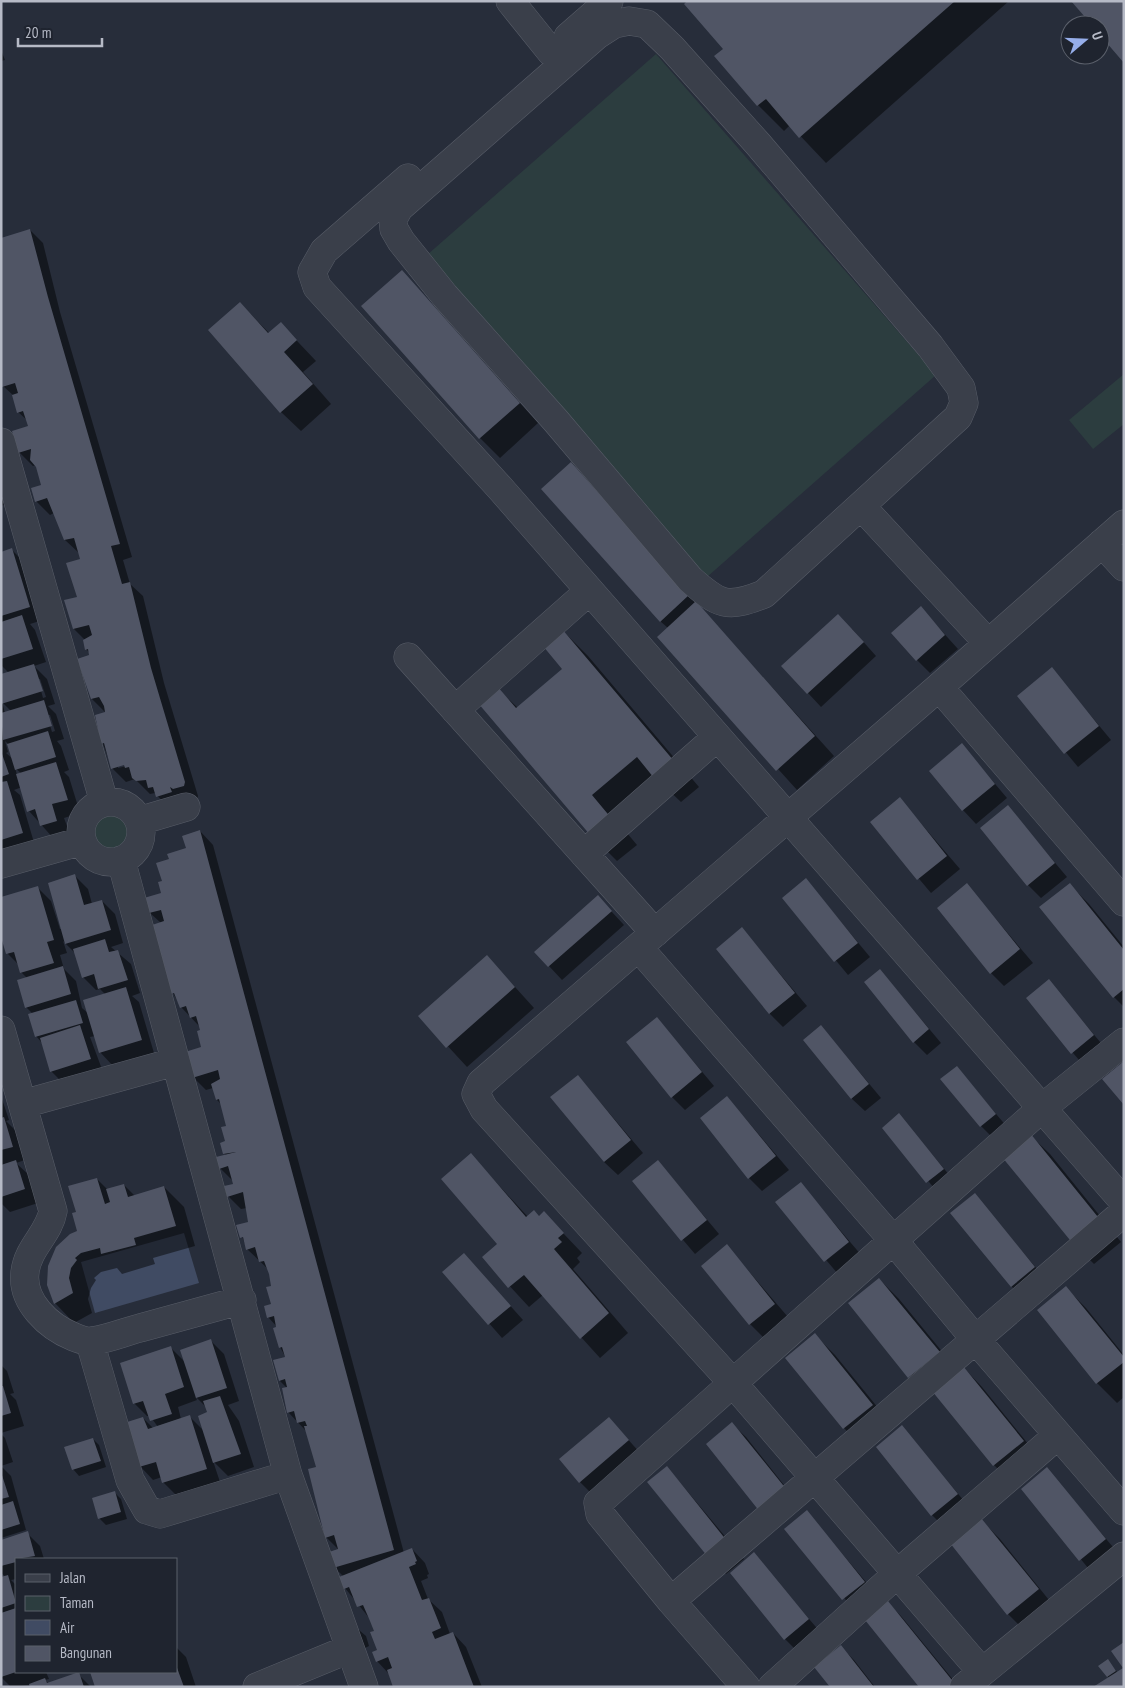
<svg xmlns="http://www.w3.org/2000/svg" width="1125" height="1688" viewBox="0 0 1125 1688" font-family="'PT Sans Narrow',sans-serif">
<rect width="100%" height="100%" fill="#272d3a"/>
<path fill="#2c3d3f" d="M656 54 936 375 707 577 427 255Z
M1124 374V424L1093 449 1069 420Z
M92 832a19 19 0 1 1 38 0a19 19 0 1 1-38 0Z"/>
<path fill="#404b63" d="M184 1233 199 1283 95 1313 81 1262Z"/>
<path fill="#0007" fill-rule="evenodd" d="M689 1H1009L826 163 790 125 784 131 758 105 725 49Z
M1 50 5 60 1 61Z
M30 230 43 243 60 312 132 557 123 560 130 584 143 596 164 683 198 796 197 799 170 810 155 793 150 794 135 779 126 782 112 768 99 733 106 713 92 699 90 653 86 649 85 640 74 629 66 601 78 598 82 560 79 553 65 540 54 513 50 515 36 501 43 485 36 465 33 466 19 452 29 427 28 421 18 412 14 396 3 386ZM130 762 131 765 118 768V766Z
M402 272 538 423 500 458 480 438Z
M240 303 270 334 281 324 316 361 303 372 331 404 301 431 281 412Z
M571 464 834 756 797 790 659 637 668 628 660 621Z
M1 481 9 503 1 506Z
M12 550 25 563 43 620 30 624 35 630 46 662 34 666 47 679 55 704 48 706 56 714 64 739 57 741 61 746 69 770 64 772 69 777 80 813 64 818 70 834 54 839 29 811 22 787 14 790 20 795 35 846 1 854V676L9 673 1 665V553ZM38 679H40L46 697 43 698ZM2 702 11 711 5 713ZM47 715H50L55 731 52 732ZM5 741 9 745 14 760 6 753 8 752ZM15 768 22 774 17 775Z
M921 608 958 649 930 673 917 660Z
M852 629 876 656 821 707 783 666Z
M562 630 588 656 699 787 681 802 661 783 617 821 637 845 617 861 592 836 497 688 518 708 564 669Z
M1052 669 1111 740 1078 767 1019 696Z
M962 745 1007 798 976 824 963 810Z
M900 799 960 869 931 893 871 822Z
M1008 807 1067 877 1041 898 1028 885Z
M200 831 213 845 404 1553 412 1549 425 1563 429 1574 427 1575 428 1578 421 1581 428 1599 442 1612 450 1634 453 1633 466 1647 482 1687H394L389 1674 377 1661 378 1651 376 1631 370 1619 345 1588 343 1576 334 1567 339 1550 326 1537 317 1468 307 1432 288 1412 287 1388 280 1381 286 1358 280 1347 278 1328 268 1317 272 1305 273 1287 268 1269 247 1249 238 1226 250 1222 247 1208 241 1209 228 1196 234 1182 220 1168 227 1156 224 1153 228 1127 221 1104 217 1100 213 1088 206 1090 193 1077 203 1048 200 1027 181 1007 173 993 161 923 150 913 146 899 163 893V881L170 860 187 848Z
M75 876 88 889 92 904 102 901 115 914 123 943 111 947 131 964 140 993 132 996 139 1002 154 1053 113 1066 100 1052 95 1036 90 1037 103 1072 64 1084 51 1071 42 1043 36 1036 33 1014 26 1007 27 978 21 972 19 965 8 954 38 888 51 901 60 929H62ZM63 941 75 953 83 977 96 990 100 989 105 994 89 1014 82 1008 76 981 64 969 60 955 67 953Z
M806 880 870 957 848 975 784 898Z
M1069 884 1089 904 1124 947V1007L1114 997Z
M967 885 1033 963 1004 986 991 973Z
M598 897 624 925 562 980 536 952Z
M742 929 807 1006 783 1027 770 1014Z
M487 956 534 1008 467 1067 420 1016Z
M880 970 941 1043 927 1055 914 1042Z
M1049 981 1106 1049 1085 1067 1027 999Z
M657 1018 714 1086 685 1110 672 1097Z
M821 1026 881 1098 865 1111 851 1098Z
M957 1068 1008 1128 994 1139 981 1126Z
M578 1076 643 1153 618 1175 604 1162Z
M1 1096 9 1120 6 1121 17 1132 25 1160 16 1163 29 1175 38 1203 10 1212 1 1203Z
M727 1097 789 1170 762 1191 749 1178Z
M899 1115 956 1183 941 1196 883 1128Z
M1030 1135 1050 1154 1121 1242 1094 1264 1074 1244Z
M471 1155 528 1217H539L544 1213 582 1253 577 1258 580 1262 573 1269 628 1333 600 1358 543 1295 529 1307 483 1257 499 1244Z
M658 1161 719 1234 695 1254 633 1181Z
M97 1179 108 1190 124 1185 135 1196 164 1187 184 1207 195 1246 153 1258 155 1264 122 1274 117 1268 101 1272 94 1278 96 1280 91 1288 88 1299 92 1313 74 1323 55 1303 78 1232V1213Z
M801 1184 862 1256 838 1274 777 1202Z
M975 1195 1047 1281 1025 1299 1011 1286Z
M727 1246 788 1317 763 1337 750 1324Z
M464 1254 523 1320 502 1338 444 1272Z
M879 1279 899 1299 958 1371 963 1367 982 1387 1042 1461 1014 1485 994 1465 935 1392 929 1397 909 1377Z
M1066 1288 1086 1308 1124 1355V1397L1117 1403 1097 1383Z
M815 1335 835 1355 892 1425 863 1448 844 1428 787 1358Z
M211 1341 224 1354 239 1401 228 1405 239 1421 254 1467 228 1476 213 1461 220 1482 177 1496 163 1482 162 1477 153 1480 140 1466 143 1418 153 1428 158 1427 150 1416H147L134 1403 171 1348 186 1363ZM195 1396 207 1408 209 1413 204 1431 189 1416 181 1419 178 1407 197 1400Z
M1 1365 7 1371 14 1393 10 1394 16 1400 24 1426 1 1433Z
M609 1418 641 1454 593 1495 580 1482Z
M732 1424 746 1437 799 1504 761 1511Z
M902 1427 970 1508 945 1528 932 1515Z
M1 1434 5 1438 13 1462 1 1466 11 1476 26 1530 1 1538Z
M93 1439 99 1445 106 1467 79 1476 73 1469Z
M667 1467 744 1559 726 1574 713 1561Z
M1047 1469 1118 1553 1093 1574 1023 1489Z
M114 1492 121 1499 127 1519 106 1525 100 1519 93 1499Z
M807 1512 877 1595 856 1612 786 1529Z
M981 1520 1000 1539 1057 1610 1028 1634 1008 1614Z
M27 1533 40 1546 44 1559H16V1579L11 1580 16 1585V1672H46L49 1679 45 1680 49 1684 78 1674 91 1687H32L31 1685 11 1687 1 1677V1579L6 1577 1 1573V1541Z
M754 1554 821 1633 798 1652 785 1639Z
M888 1603 901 1616 959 1687H921Z
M359 1630 366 1636 369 1646 363 1649 353 1633Z
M176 1647 186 1657 196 1687H96L91 1672H176Z
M841 1647 854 1660 875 1687H832Z
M1107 1661 1118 1673 1109 1678 1100 1667Z"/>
<path fill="#505565" d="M687 1H955L799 138 766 99 757 106 714 56 723 49 684 4Z
M1071 1H1124V63L1100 35V25H1092Z
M30 229 48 297 120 544 111 546 122 584 130 582 151 668 185 782 184 786 173 789 170 787 172 792 156 797 153 787 148 788 146 780 136 781 132 778 129 767 125 768 124 765 111 769 104 743 101 744 95 715 105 712 104 706 99 697 91 699 77 659 89 655 88 649 85 650 83 640 92 635 89 625 73 629 64 600 77 597 66 563 80 559 74 538 64 540 47 498 35 502 31 488 41 485 36 467 30 460 31 449 18 453 12 431 28 426 23 411 17 413 12 395 18 393 15 383 2 387 1 383V238Z
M402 270 520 403 479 439 361 306Z
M240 302 268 333 281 322 297 340 284 352 313 384 280 413 208 330Z
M571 462 689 595 660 622 541 489Z
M12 548 30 607 1 616V552Z
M696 601 815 736 776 771 657 637Z
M921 606 945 635 916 661 891 633Z
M838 614 864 642 807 694 781 666Z
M22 615 33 649 1 659V622Z
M562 629 674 761 654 778 637 757 592 795 612 819 591 836 478 703 497 686 516 708 562 669 543 646Z
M34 664 43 691 1 704V674Z
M1052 667 1099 726 1064 754 1017 696Z
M44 700 52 726 3 740 1 713Z
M48 731 56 757 15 770 7 744Z
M962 743 995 784 962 811 929 771Z
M1 751 9 774 1 777Z
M56 762 68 800 52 804 57 821 40 826 35 809 27 812 16 774Z
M7 781 23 833 1 840V782Z
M900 797 947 856 917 880 870 822Z
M1008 805 1055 863 1027 886 980 828Z
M200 830 394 1550 333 1568 329 1552 338 1549 334 1535 325 1538 308 1469 316 1467 304 1426H307L305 1421 297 1423 294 1411 287 1413 282 1388 287 1387 285 1379 279 1381 273 1360 285 1357 282 1347 279 1348 273 1328 276 1327 274 1316 267 1318 264 1306 271 1304 266 1287 271 1286 269 1274 264 1261 259 1262 255 1247 246 1250 243 1237 240 1238 236 1225 248 1222 243 1192 227 1197 224 1186 233 1184 228 1166 219 1169 216 1157 236 1152 223 1154 220 1143 225 1141 221 1127 226 1126 219 1099 216 1100 211 1084 220 1079 218 1070 192 1078 185 1052 201 1047 197 1031 200 1030 196 1016 190 1018 186 1006 180 1008 174 993 171 994 152 925 164 921 161 910 149 913 144 898 161 893 158 882 162 881 156 863 169 859 167 854 186 848 182 836Z
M75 874 84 905 102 900 111 930 65 944 48 883Z
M806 878 858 943 834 962 782 898Z
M967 883 1020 949 990 974 937 908Z
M1070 883 1124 950V989L1113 998 1039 907Z
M38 886 54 940 47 942 54 963 20 973 14 952 6 954 1 937V897Z
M598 895 612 911 548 967 534 952Z
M742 927 795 993 769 1014 716 949Z
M105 939 109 952 118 950 128 980 98 989 94 974 82 978 73 949Z
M487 955 515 987 446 1048 418 1016Z
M63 966 71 994 25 1008 17 980Z
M880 969 929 1029 913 1043 864 982Z
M1049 979 1094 1035 1071 1054 1026 998Z
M126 987 142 1040 99 1053 83 1000Z
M76 1000 83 1023 35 1037 28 1014Z
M657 1017 702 1072 671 1098 626 1042Z
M80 1025 91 1059 50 1072 40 1038Z
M821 1025 869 1084 851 1099 803 1040Z
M1124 1061V1105L1102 1079Z
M957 1066 996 1114 980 1127 940 1079Z
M578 1075 631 1140 604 1162 550 1097Z
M727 1096 776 1156 748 1179 700 1118Z
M899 1113 944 1169 926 1183 882 1128Z
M4 1117 13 1147 1 1150V1118Z
M1030 1133 1102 1222 1074 1245 1002 1157Z
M471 1153 526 1217 534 1210 539 1216 544 1211 564 1233 558 1238 562 1242 554 1249 609 1313 580 1339 524 1275 508 1288 482 1257 497 1244 441 1179Z
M16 1160 25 1189 1 1197V1165Z
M658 1160 707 1220 681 1241 632 1181Z
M97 1178 105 1204 110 1202 106 1189 124 1184 128 1197 164 1186 176 1226 134 1238 136 1245 101 1254 100 1248 81 1253 75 1258 77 1260 71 1268 69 1278 73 1293 54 1304 47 1285 48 1266 56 1247 70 1234 77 1231 72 1213 76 1212 68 1186Z
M801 1182 849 1242 824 1262 775 1202Z
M975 1193 1035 1267 1011 1287 950 1213Z
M727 1244 775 1304 749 1325 701 1266Z
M464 1253 511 1306 488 1325 442 1272Z
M879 1278 940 1352 908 1378 848 1303Z
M1066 1286 1124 1357V1362L1096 1384 1037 1310Z
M815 1333 873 1405 843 1429 785 1358Z
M211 1339 227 1388 196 1398 180 1350Z
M171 1346 184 1387 165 1394 172 1414 150 1421 143 1401 133 1404 120 1363Z
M963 1366 1024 1441 993 1466 932 1391Z
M1 1386H3L11 1413 1 1416Z
M220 1396 241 1454 213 1463 198 1416 207 1412 203 1401Z
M190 1415 207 1469 162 1483 156 1462 139 1467 124 1423 143 1417 148 1429Z
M609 1417 629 1440 579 1483 559 1459Z
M732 1422 787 1490 760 1512 706 1444Z
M902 1425 958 1494 931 1516 876 1447Z
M93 1438 101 1461 72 1470 64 1447Z
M667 1466 731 1546 712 1562 647 1482Z
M1047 1467 1106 1539 1079 1561 1021 1489Z
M1 1472 9 1497 1 1499Z
M115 1491 121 1512 98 1519 92 1498Z
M13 1501 20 1524 1 1530V1505Z
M807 1510 865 1582 842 1600 784 1529Z
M981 1518 1039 1589 1007 1615 950 1543Z
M28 1531 35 1556 16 1559V1562L1 1566V1540Z
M412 1548 417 1561 415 1562 416 1564 409 1567 422 1600 429 1598 441 1628 432 1632 435 1639 453 1632 474 1687H393L387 1670 392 1668 388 1657 376 1662 372 1652 377 1650 370 1632 374 1631 370 1621 363 1605 357 1607 349 1587 344 1589 339 1577Z
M754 1552 809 1619 784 1640 730 1573Z
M8 1575 16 1603 1 1608V1577Z
M888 1601 956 1685 953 1687H919L865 1620Z
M16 1608V1672L1 1677V1613Z
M1124 1642V1687H1093L1123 1668 1111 1651Z
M841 1645 874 1687H830L814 1667Z
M1108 1659 1116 1671 1107 1677 1098 1666Z
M176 1665 184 1687H95L90 1672H176Z
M79 1672 84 1687H30L29 1684 45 1678 47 1683Z"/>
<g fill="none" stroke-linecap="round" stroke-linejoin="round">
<g stroke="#585d68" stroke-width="29">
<path id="minor" d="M510 1 551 52
M629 21 647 24 672 48 758 144 930 346 961 388 964 403 958 417 764 594C727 609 719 605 690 579L556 421 445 296 401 241 394 229 393 219 399 208 597 35 614 24Z
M568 37 609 1
M408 178 324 251 312 272 317 287 500 488 1124 1202
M1 442 104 802
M861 506 988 643
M1102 543 1124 567
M408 657 655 933
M939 687 1124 902
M455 710 588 592
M81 832a30 30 0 1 1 60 0a30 30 0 1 1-60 0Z
M139 821 186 807
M584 854 717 737
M121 860 288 1475 364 1687
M1 864 82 841
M639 948 893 1240 975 1339 1124 1511
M1 1030 53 1211C49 1234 28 1247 25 1272 21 1302 49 1327 74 1337 79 1339 87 1342 92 1341 108 1339 124 1332 140 1328 174 1319 208 1309 242 1300
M23 1104 174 1062
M90 1342 130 1480 147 1510 160 1514 288 1475
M671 1601 1124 1212
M982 1672 732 1382 484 1109 476 1094 481 1083 939 687 1124 524
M257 1687 349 1649
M746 1687 671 1601 600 1514 598 1503 1042 1108 1124 1042
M772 1687 898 1573 1057 1436
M964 1687 1124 1556"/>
</g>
<use href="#minor" stroke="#3a3f4a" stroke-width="28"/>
</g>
<rect width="1125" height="1688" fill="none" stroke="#b6bac6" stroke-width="5"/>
<rect x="15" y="1558" width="162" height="115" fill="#1f242f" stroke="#5b606b"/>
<rect x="25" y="1574" width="25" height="8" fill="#3a3f4a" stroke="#5b606b"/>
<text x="60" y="1583" font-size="15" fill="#b6bac6">Jalan</text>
<rect x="25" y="1596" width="25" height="15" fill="#2c3d3f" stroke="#5b606b"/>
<text x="60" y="1608" font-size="15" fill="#b6bac6">Taman</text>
<rect x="25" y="1620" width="25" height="15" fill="#404b63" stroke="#5b606b"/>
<text x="60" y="1633" font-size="15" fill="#b6bac6">Air</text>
<rect x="25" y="1646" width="25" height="15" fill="#505565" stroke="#5b606b"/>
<text x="60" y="1658" font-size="15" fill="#b6bac6">Bangunan</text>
<g transform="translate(1085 40) rotate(71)"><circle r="24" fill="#1f242f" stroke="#5b606b"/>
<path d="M0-4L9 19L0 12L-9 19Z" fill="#96aeea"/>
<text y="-8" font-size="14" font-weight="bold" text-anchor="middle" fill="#b6bac6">U</text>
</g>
<path d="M18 38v8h84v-8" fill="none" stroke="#b6bac6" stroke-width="2.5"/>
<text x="25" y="38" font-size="15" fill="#b6bac6" stroke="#1f242f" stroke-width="4" paint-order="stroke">20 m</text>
</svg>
